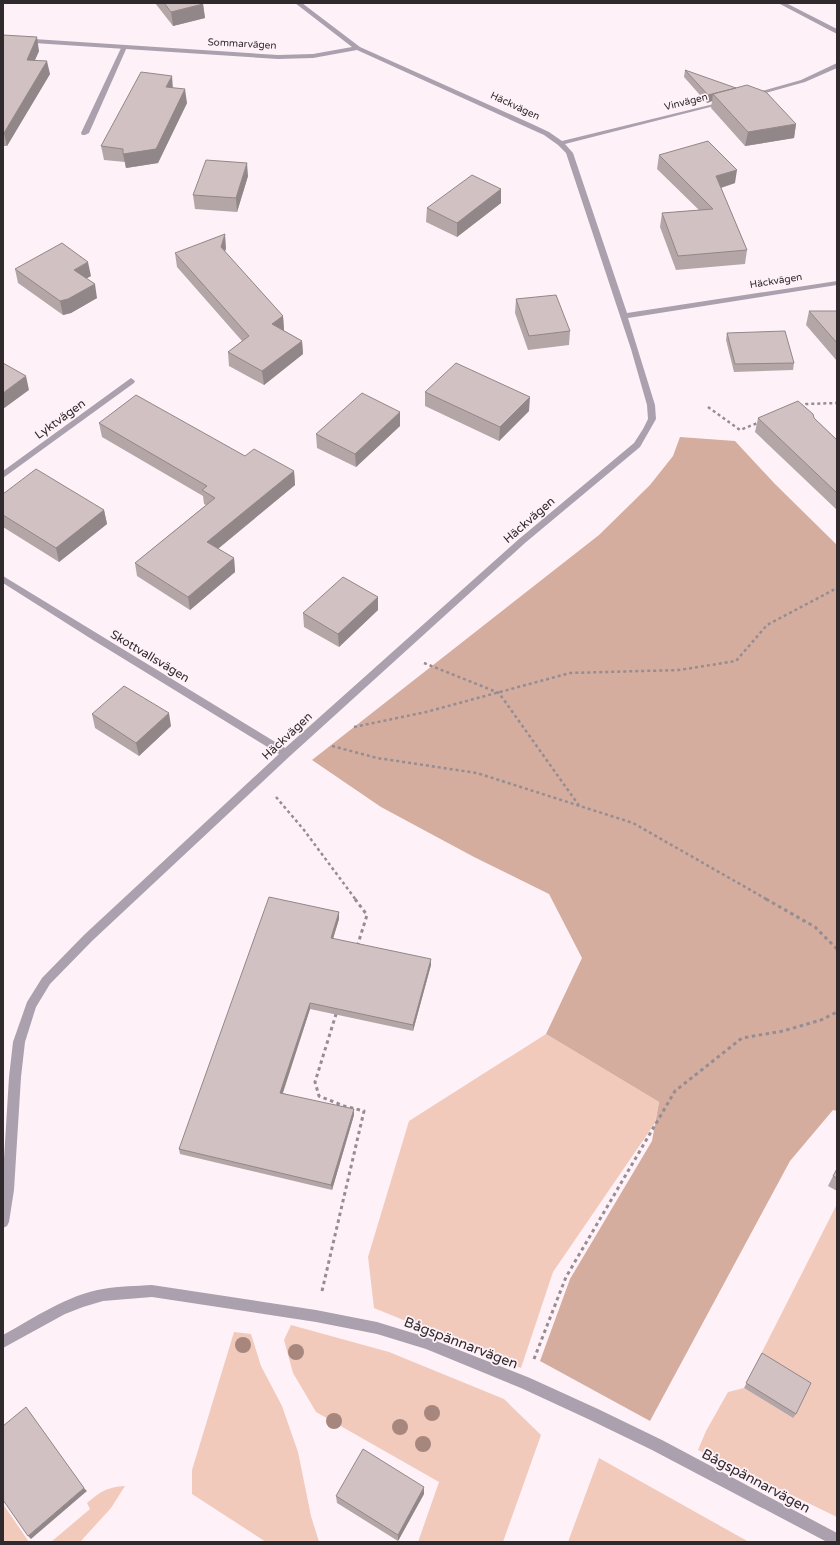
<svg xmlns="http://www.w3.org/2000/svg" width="840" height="1545" viewBox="0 0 840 1545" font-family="'Varela Round',sans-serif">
<rect width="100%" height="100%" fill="#fef2f8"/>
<path fill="#f1cabc" d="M546 1034 659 1102 655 1123 553 1272 521 1368 374 1308 368 1257 409 1121Z
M837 1204V1517L698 1450 706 1431 728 1392 744 1388 793 1418 759 1358Z
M291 1325 389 1352 504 1399 541 1435 503 1542H418L439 1482 316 1412 293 1373 284 1340Z
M234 1332 251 1334 261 1366 282 1406 298 1452 311 1516 319 1542H266L192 1494V1470Z
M599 1458 749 1542H568Z
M125 1486 111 1508 80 1542H51L90 1509 87 1503C100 1492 107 1487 125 1486Z
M3 1504 29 1542H3Z"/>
<path fill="#d4ad9f" d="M680 437 735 441 775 484 837 545V1111L833 1110 790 1161 650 1421 540 1361 570 1279 652 1141 659 1102 546 1034 582 958 549 894 474 857 381 807 312 760 599 535 650 485 673 456Z"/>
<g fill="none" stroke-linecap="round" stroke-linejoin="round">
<path stroke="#968d92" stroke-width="2.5" stroke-dasharray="3 3" stroke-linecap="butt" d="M708 407 740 430 760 422
M800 407 806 404 837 403
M424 663 499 693 580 807
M354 727 426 712 570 673 679 670 736 661 767 625 837 588
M332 746 377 758 477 773 633 823 768 900
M276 797 304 830 356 900"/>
<path stroke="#968d92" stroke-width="3" stroke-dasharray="3.5 3.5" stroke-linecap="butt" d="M355 899 367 915 357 947
M766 899 815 927 837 949
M322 1291 364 1111 344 1106 319 1096 315 1082 337 1011
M534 1359 566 1277 675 1091 742 1038 783 1031 821 1020 837 1012"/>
<path fill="#aba1ae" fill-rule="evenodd" d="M122 46 127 47 89 133 85 135H82L81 133Z"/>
<path fill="#aba1ae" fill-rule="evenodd" d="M295 3H302L360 47 532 124 549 132 562 141 726 101V103L565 144 573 153 627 313 837 281V285L628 318 655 405 656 419 640 447 525 543 290 756 92 941 50 984 36 1007 25 1042 21 1077 14 1190 9 1222 7 1226 3 1228V1175L9 1077 13 1042 27 1002 42 978 84 935 279 754 93 640 3 583V576L285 748 519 539 634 443 643 429 648 419 647 405 631 349 566 153 558 145 544 135 357 50 313 58 278 59 3 41V37L278 55 313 54 352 47Z
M778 3H786L837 29V34Z
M837 63V68L805 82 751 97 748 95 801 80Z
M131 378 135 381 134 383 3 478V471Z
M152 1285 316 1310 377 1322 426 1337 530 1378 598 1409 662 1440 837 1533V1542H827L652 1450 588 1419 521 1388 426 1349 377 1334 316 1322 152 1297 103 1301 83 1307 65 1314 3 1348V1335C34 1318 67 1295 103 1289 119 1286 136 1286 152 1285Z"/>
</g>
<g fill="#a7867e">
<circle cx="243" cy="1345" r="8"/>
<circle cx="296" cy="1352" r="8"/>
<circle cx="432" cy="1413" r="8"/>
<circle cx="334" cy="1421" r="8"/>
<circle cx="400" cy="1427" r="8"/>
<circle cx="423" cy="1444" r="8"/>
</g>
<path fill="#b4a6a7" d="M155 3H202L203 4 205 18 173 26Z
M3 35 39 51 35 60 50 74 7 146H3Z
M685 70 796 124 794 138 745 146 711 108 712 101 707 103 684 77Z
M173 88 187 103 158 163 126 168 125 162 104 160 101 146Z
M659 155 735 183 721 188 747 250 745 264 676 270 660 227 662 213 699 210 657 169Z
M248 176 237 212 195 209 193 195Z
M501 189V203L457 237 426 222 427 208Z
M226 248 225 252 283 316 284 330H283L302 341 303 354 264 385 229 366 228 352 242 341 177 267 175 253Z
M15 269 91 276 86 278 97 298 71 313 63 315 18 283Z
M516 299 570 331 569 345 528 350 515 313Z
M809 311H837V361L806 325Z
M727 333 794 363 793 370 734 372 726 340Z
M425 392 529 411 499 441 425 406Z
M758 418H814L837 440V510L755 432Z
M99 423 245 456 294 471 295 485 218 549 234 558 235 572 190 610 137 576 135 563 206 505 204 504 203 496 102 437Z
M400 426 356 467 317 448 316 434Z
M3 494 104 510 107 524 59 562 3 527Z
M378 597V610L339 647 304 627 303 613Z
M92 714 171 726 139 756 95 728Z
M339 912V919L333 939 431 965 413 1031 310 1009 283 1093 354 1115 332 1190 180 1154 179 1149Z
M837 1168V1191L828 1186Z
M762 1353 796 1414 793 1418 744 1388Z
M424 1494 398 1541 337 1503 336 1496Z"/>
<path fill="#928788" d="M203 4 205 18 173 26 171 12Z
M37 37 39 51 29 73 27 60Z
M47 61 50 74 7 146 4 133Z
M172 76 173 89 166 87Z
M185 89 187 103 158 163 126 168 123 154Z
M713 94 712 101 707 103 708 95Z
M796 124 794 138 745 146 748 132Z
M247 163 248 176 237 212 236 198Z
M737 170 735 183 714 190 716 176Z
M501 189V203L457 237V223Z
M225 234 226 248 222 261 221 247Z
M88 262 91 276 77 284 74 270Z
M95 284 97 298 71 313 63 315 60 301Z
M283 316 284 330 274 338 272 324Z
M302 341 303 354 264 385 262 371Z
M26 376 29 390 3 409V393Z
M530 397 529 411 499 441 500 427Z
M400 412V426L356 467 355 454Z
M294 471 295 485 209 556 207 542Z
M104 510 107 524 59 562 56 548Z
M234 558 235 572 190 610 188 597Z
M378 597V610L339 647 338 634Z
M169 713 171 726 139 756 136 743Z
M339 912V919L331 945V938Z
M431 959V965L413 1031V1025Z
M310 1003V1009L281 1098 280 1093Z
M354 1109V1115L332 1190 331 1185Z
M424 1487V1494L398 1541V1535Z
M84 1488 87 1491 31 1539 28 1536Z"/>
<path fill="#d1c1c2" stroke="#928788" d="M164 3H202L203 4 171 12Z
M3 35 37 37 27 60 47 61 4 133 3 132Z
M685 70 736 88 708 95Z
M141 72 172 76 166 87 185 89 156 149 123 154V149L101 146Z
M747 85 766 92 796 124 748 132 713 94Z
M708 141 737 170 716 176 747 250 678 256 662 213 713 209 659 155Z
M206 160 247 163 236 198 193 195Z
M472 175 501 189 457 223 427 208Z
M225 234 221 247 283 316 272 324 302 341 262 371 228 352 249 336 175 253Z
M62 243 88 262 74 270 95 284 68 299 60 301 15 269Z
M556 295 570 331 529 336 516 299Z
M809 311H837V343Z
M785 331 794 363 735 364 727 333Z
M3 363 26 376 3 393Z
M456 363 530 397 500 427 425 392Z
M362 393 400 412 355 454 316 434Z
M136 395 245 456 254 449 294 471 207 542 234 558 188 597 135 563 215 498 202 490 207 486 99 423Z
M798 401 813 414 814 418 837 440V493L758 418Z
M36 469 104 510 56 548 3 515V494Z
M343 577 378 597 338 634 303 613Z
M124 686 169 713 136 743 92 714Z
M269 897 339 912 331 938 431 959 413 1025 310 1003 280 1093 354 1109 331 1185 179 1149Z
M837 1169V1178L833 1176Z
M762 1353 811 1383 796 1414 746 1383Z
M26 1407 84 1488 28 1536 3 1500V1426Z
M363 1449 424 1487 398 1535 336 1496Z"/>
<g text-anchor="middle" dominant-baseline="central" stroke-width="3.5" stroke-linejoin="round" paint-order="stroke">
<g font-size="10" fill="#302a2d" stroke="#fef2f8">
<text transform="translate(242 44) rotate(3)">Sommarvägen</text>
<text transform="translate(686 102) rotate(-14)">Vinvägen</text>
<text transform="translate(515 106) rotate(25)">Häckvägen</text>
<text transform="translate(776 281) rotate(-9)">Häckvägen</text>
</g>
<g font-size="12" fill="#302a2d" stroke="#fef2f8">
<text transform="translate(60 419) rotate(-36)">Lyktvägen</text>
<text transform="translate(529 520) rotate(-41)">Häckvägen</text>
<text transform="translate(150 656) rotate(31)">Skottvallsvägen</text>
<text transform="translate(287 736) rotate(-43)">Häckvägen</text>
</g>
<g font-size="14" fill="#302a2d" stroke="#fef2f8">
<text transform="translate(461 1343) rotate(21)">Bågspännarvägen</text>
<text transform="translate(756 1481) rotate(28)">Bågspännarvägen</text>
</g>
</g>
<rect width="840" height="1545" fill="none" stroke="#302a2d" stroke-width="8"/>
</svg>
